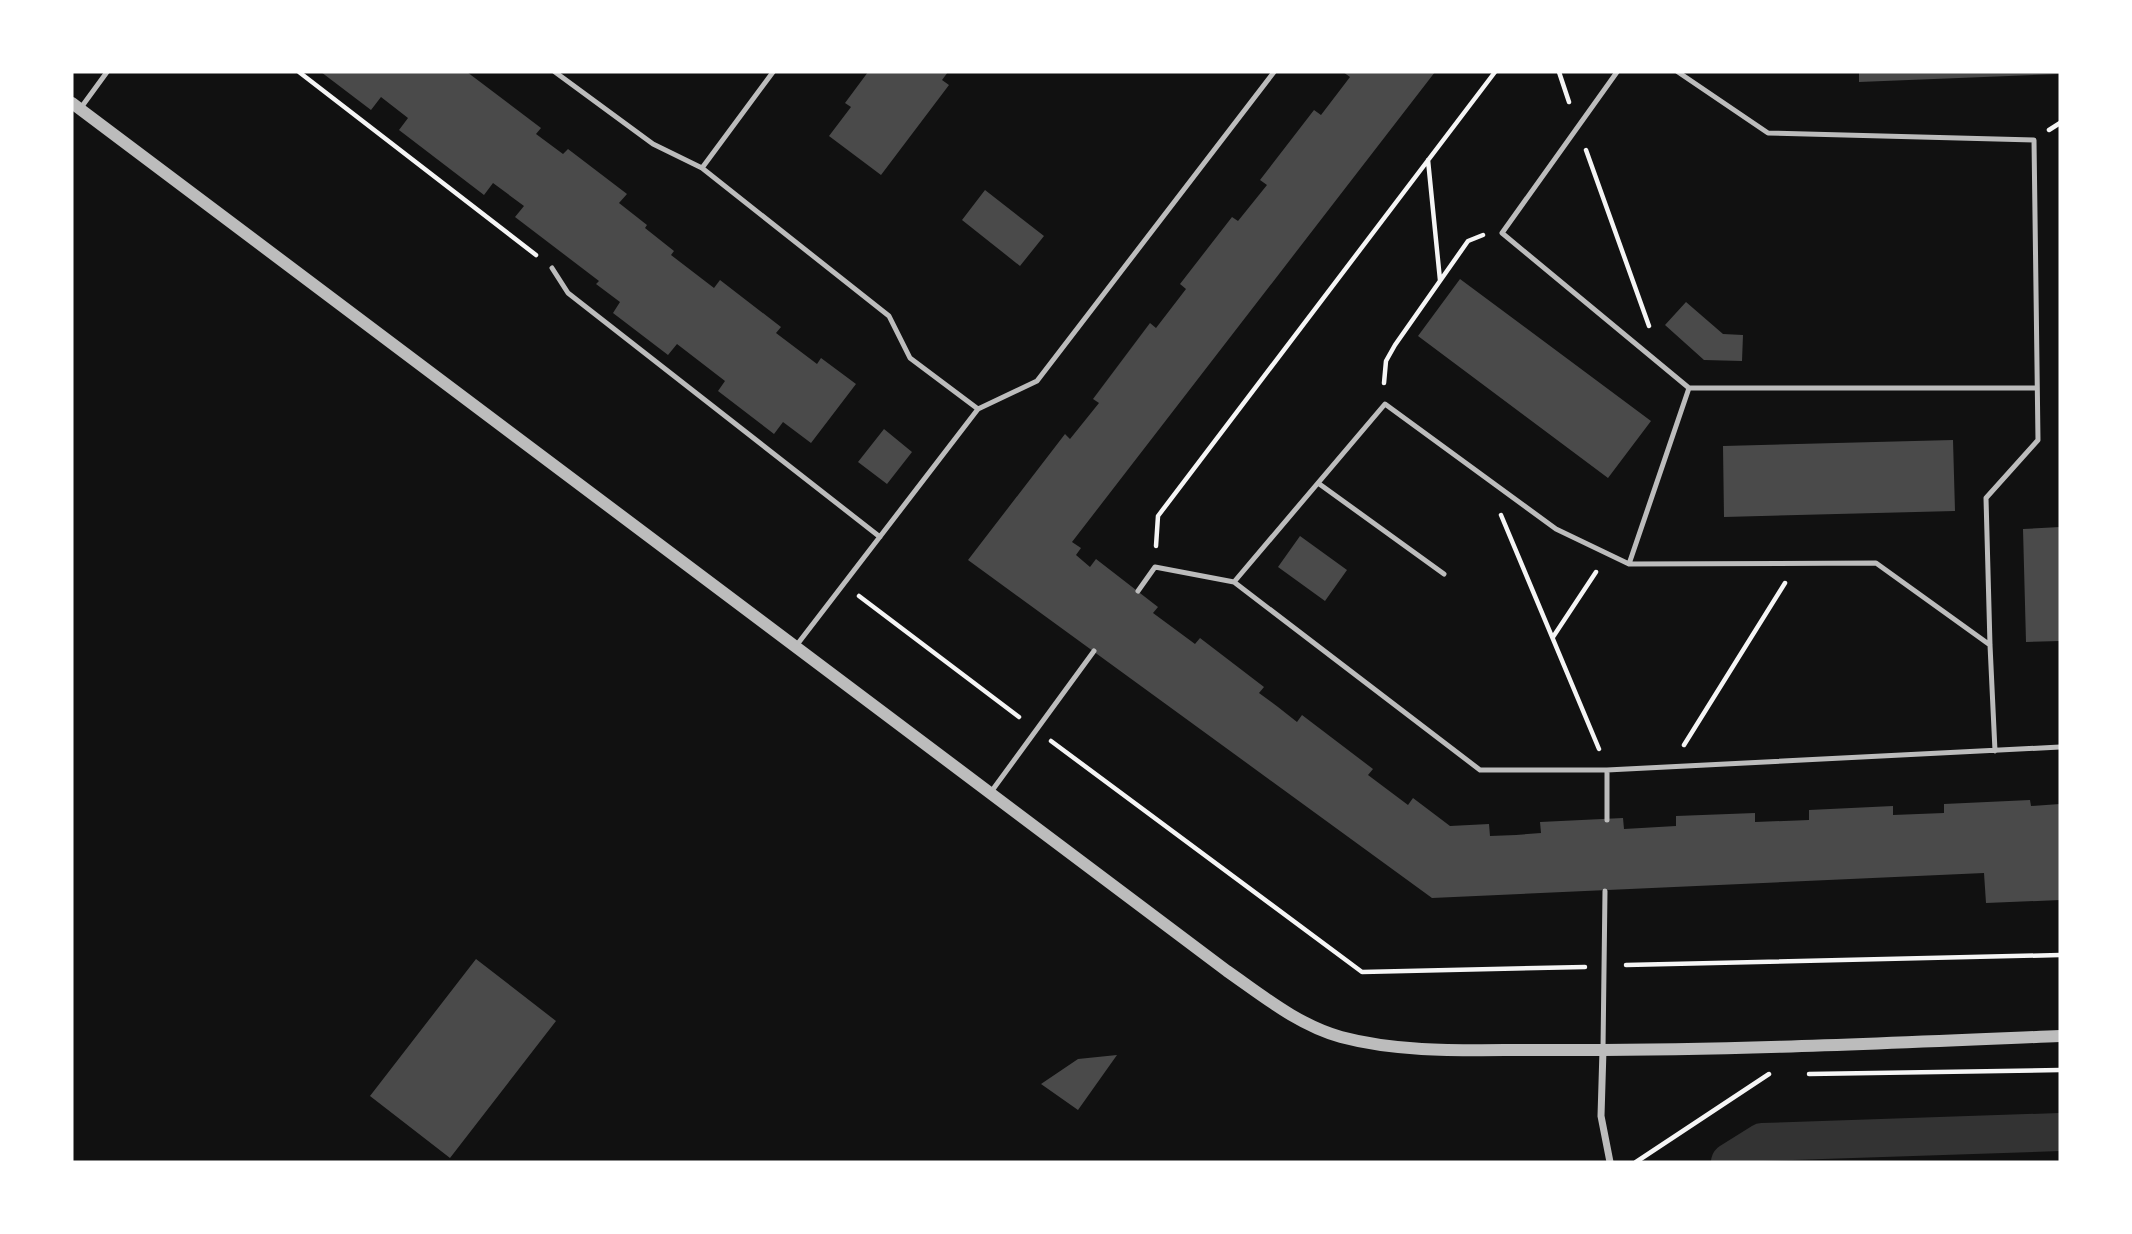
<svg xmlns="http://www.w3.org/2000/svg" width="2132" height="1234" viewBox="0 0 2132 1234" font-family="'DejaVu Sans',sans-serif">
<rect width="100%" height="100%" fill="#111"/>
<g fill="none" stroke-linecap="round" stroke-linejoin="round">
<path stroke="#333" stroke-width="38" d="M1730 1162 1762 1142 2060 1132"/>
</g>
<path fill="#4a4a4a" d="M321 72H467L541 128 536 134 563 154 568 149 627 194 619 203 647 225 645 228 674 251 671 255 714 288 720 280 781 327 776 333 817 364 821 358 856 384 811 443 783 422 774 434 718 391 725 381 677 344 668 355 613 313 620 302 596 284 599 281 515 217 524 206 493 183 484 195 399 130 408 118 381 97 371 110Z
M868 72H948L942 80 949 85 881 175 829 136 851 107 845 103Z
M1343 72H1435L1072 542 1081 548 1076 555 1090 567 1096 559 1158 607 1153 613 1172 627 1195 644 1200 638 1264 687 1259 693 1278 707 1297 722 1302 715 1373 769 1368 775 1408 805 1413 798 1450 826 1489 824 1490 836 1516 835 1541 833 1540 822 1623 818 1624 829 1676 826V816L1755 813V822L1809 820V810L1893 806V815L1944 813V804L2030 800 2031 806 2060 804V900L1986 903 1984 873 1432 898 968 560 1065 434 1070 439 1099 403 1093 399 1150 323 1156 328 1186 289 1180 284 1232 217 1238 221 1267 185 1260 180 1314 110 1321 115 1350 77Z
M1859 72H2060V74L1859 82Z
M985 190 1044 236 1020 266 962 220Z
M1460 279 1651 421 1608 478 1418 336Z
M1686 302 1723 334 1743 335 1742 361 1704 360 1665 325Z
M884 429 912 452 887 484 858 462Z
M1953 440 1955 511 1724 517 1723 446Z
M2060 527V641L2026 642 2023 529Z
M1300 536 1347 570 1325 601 1278 567Z
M476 959 556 1021 450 1158 370 1096Z
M1117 1055 1078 1110 1041 1084 1078 1059Z"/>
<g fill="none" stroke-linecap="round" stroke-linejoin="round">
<path stroke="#f5f5f5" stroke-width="4.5" d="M299 72 536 255
M1559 72 1569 102
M2049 130 2060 123
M1586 150 1649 326
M1428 160 1440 280
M1384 383 1386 361 1395 345 1468 241 1483 235
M1501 515 1599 749
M1156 546 1158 516 1495 72
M859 596 1019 717
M1553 637 1596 572
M1051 741 1362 972 1585 967
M1684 745 1785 583
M1626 965 2060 955
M1809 1074 2060 1070
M1636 1162 1769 1074"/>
<path stroke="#bcbcbc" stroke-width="5" d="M555 72 653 144 702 168 889 316 910 358 978 409
M1617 72 1502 233 1689 388 1629 564
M1678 72 1768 133 2034 140 2038 440 1986 498 1990 645 1995 751
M80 109 107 72
M702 168 773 72
M552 268 568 293 880 537
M1689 388H2037
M1318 483 1444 574
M1234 582 1385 404 1556 529 1629 564 1876 563 1990 645
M1138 591 1155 567 1234 582 1480 770H1607L2060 747
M796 646 978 409 1037 381 1274 72
M991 792 1094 651
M1607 820V770
M1603 1049 1605 891"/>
<path stroke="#bcbcbc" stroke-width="7" d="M1603 1050 1601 1116 1610 1162"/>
<path stroke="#bcbcbc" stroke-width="12" d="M72 103 1227 971C1263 996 1298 1025 1341 1037 1408 1055 1483 1049 1552 1050 1721 1051 1891 1043 2060 1036"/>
</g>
<rect width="2132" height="1234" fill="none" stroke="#ffffff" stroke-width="147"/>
</svg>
